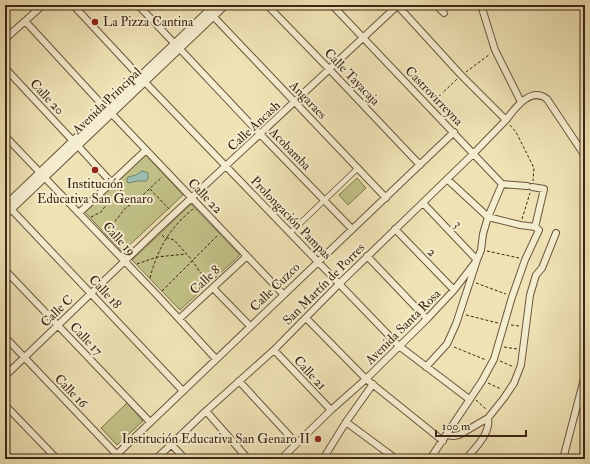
<svg xmlns="http://www.w3.org/2000/svg" width="590" height="464" viewBox="0 0 590 464" font-family="'IM FELL Double Pica',serif">
<rect width="100%" height="100%" fill="#efe3b5"/>
<filter id="stains"><feTurbulence type="fractalNoise" baseFrequency=".005" numOctaves="4"/><feColorMatrix values="0 0 0 0 .2 0 0 0 0 .09 0 0 0 0 .02 0 0 0 .5 -.17"/></filter>
<radialGradient id="worn" r=".72"><stop offset=".6" stop-color="#630" stop-opacity="0"/><stop offset="1" stop-color="#630" stop-opacity=".3"/></radialGradient>
<path fill="#c1c188" stroke="#80744e" d="M145 154 183 195 122 252 84 211Z
M357 178 366 188 348 205 339 195Z
M191 204 239 254V256L180 310 132 260Z
M127 403 143 421 117 445 101 428Z"/>
<path fill="#9abeb1" stroke="#758173" d="M142 171 148 173V179L146 181H138L128 183 127 181 128 177 136 175Z"/>
<g fill="none" stroke-linecap="round" stroke-linejoin="round">
<g stroke="#6a553d" stroke-width="6">
<path id="pedestrian" d="M290 233 358 168"/>
</g>
<g stroke="#6a553d" stroke-width="8">
<path id="minor" d="M73 5 140 77 399 346 469 399
M138 5 174 43
M203 5 209 11
M267 5 329 69 420 165
M332 5 502 184 527 186
M436 5 444 13
M481 5 495 50 521 102
M213 16 386 198
M26 22 106 109
M5 39 43 5
M179 48 260 134 352 229
M5 68 73 141
M111 113 283 294
M506 120C515 108 531 86 547 99L585 156
M5 136 157 295 216 359
M78 146 111 182
M532 187 544 189 535 227
M423 203 477 260 456 324 447 344 426 367
M11 209 183 391
M79 213 146 150
M395 229 454 290
M367 256 427 319
M5 270 150 422
M213 288 250 326
M306 318 366 379 443 441
M179 319 247 256
M5 337 121 459
M274 350 331 410
M5 376 157 230 397 6
M239 381 296 443
M5 405 57 459
M206 411 248 459
M346 422 396 459
M447 435 453 436 459 435 488 418 504 398 514 383 521 365 530 295 536 275 542 268 556 233
M171 444 185 459
M112 459 454 132
M156 459 206 411 274 350 339 284 473 154 506 120 461 75 397 5
M281 459 331 410 366 379 427 319 454 290 477 260 481 250 483 234 488 217 502 184
M323 459 346 422 373 384
M430 459 482 381 494 359 512 297 525 260 539 230 535 227 520 225 488 217 447 179
M466 459C475 448 491 433 488 418
M563 459 585 375"/>
</g>
<g stroke="#6a553d" stroke-width="9">
<path id="tertiary" d="M5 206 215 5
M5 215 225 5"/>
</g>
<path stroke="#3e2615" stroke-width="1" stroke-dasharray="3 2" stroke-linecap="butt" d="M466 72 490 54
M433 102 457 79
M510 125 516 132 534 168 533 181
M116 185 133 204
M150 189 170 210
M91 217 101 212 109 201 121 190
M522 219 530 193
M104 232C108 228 113 224 116 220 122 214 124 206 133 204L162 177
M162 235 164 237 174 240 192 260 200 272 209 282
M487 251 519 258
M137 264 157 257 186 254
M150 278C157 250 170 227 193 209
M476 283 506 294
M162 291 218 235
M466 315 498 323
M511 325 519 326
M454 347 486 360
M504 347 517 349
M500 361 514 367
M488 383 501 389
M476 400 487 410"/>
<use href="#pedestrian" stroke="#f5edcf" stroke-width="4.5"/>
<use href="#minor" stroke="#f5edcf" stroke-width="6"/>
<use href="#tertiary" stroke="#f5edcf" stroke-width="7"/>
</g>
<g fill="#8f2418" stroke="#f5edcf" stroke-width="1.5">
<circle cx="95" cy="22" r="4"/>
<circle cx="95" cy="170" r="4"/>
<circle cx="318" cy="439" r="4"/>
</g>
<g text-anchor="middle" dominant-baseline="central" stroke-width="4" stroke-linejoin="round" paint-order="stroke">
<g font-size="13" fill="#3e2615" stroke="#f5edcf" text-anchor="start">
<text x="103" y="22">La Pizza Cantina</text>
<text x="95" y="184" text-anchor="middle">Institución<tspan x="95" dy="15">Educativa San Genaro</tspan></text>
<text x="310" y="439" text-anchor="end">Institución Educativa San Genaro II</text>
</g>
<g font-size="13" fill="#3e2615" stroke="#f5edcf">
<text transform="translate(352 77) rotate(46)">Calle Tayacaja</text>
<text transform="translate(434 96) rotate(46)">Castrovirreyna</text>
<text transform="translate(47 97) rotate(47)">Calle 20</text>
<text transform="translate(308 100) rotate(46)">Angaraes</text>
<text transform="translate(107 101) rotate(-44)">Avenida Principal</text>
<text transform="translate(254 126) rotate(-43)">Calle Ancash</text>
<text transform="translate(290 149) rotate(46)">Acobamba</text>
<text transform="translate(205 196) rotate(46)">Calle 22</text>
<text transform="translate(291 218) rotate(46)">Prolongación Pampas</text>
<text transform="translate(458 224) rotate(46)">3</text>
<text transform="translate(119 239) rotate(47)">Calle 19</text>
<text transform="translate(432 252) rotate(46)">2</text>
<text transform="translate(205 280) rotate(-43)">Calle 8</text>
<text transform="translate(324 284) rotate(-45)">San Martín de Porres</text>
<text transform="translate(275 287) rotate(-44)">Calle Cuzco</text>
<text transform="translate(105 292) rotate(47)">Calle 18</text>
<text transform="translate(57 311) rotate(-44)">Calle C</text>
<text transform="translate(403 327) rotate(-45)">Avenida Santa Rosa</text>
<text transform="translate(86 339) rotate(46)">Calle 17</text>
<text transform="translate(310 373) rotate(47)">Calle 21</text>
<text transform="translate(71 391) rotate(46)">Calle 16</text>
</g>
</g>
<rect width="590" height="464" fill="none" stroke="#efe3b5" stroke-width="20"/>
<rect x="6" y="6" width="578" height="452" fill="none" stroke="#3e2615" stroke-width="2"/>
<rect x="10" y="10" width="570" height="444" fill="none" stroke="#3e2615"/>
<path d="M436 430v6h90v-6" fill="none" stroke="#3e2615" stroke-width="2"/>
<text x="442" y="430" font-size="12" fill="#3e2615" stroke="#f5edcf" stroke-width="3" paint-order="stroke">100 m</text>
<rect width="100%" height="100%" filter="url(#stains)"/>
<rect width="100%" height="100%" fill="url(#worn)"/>
</svg>
